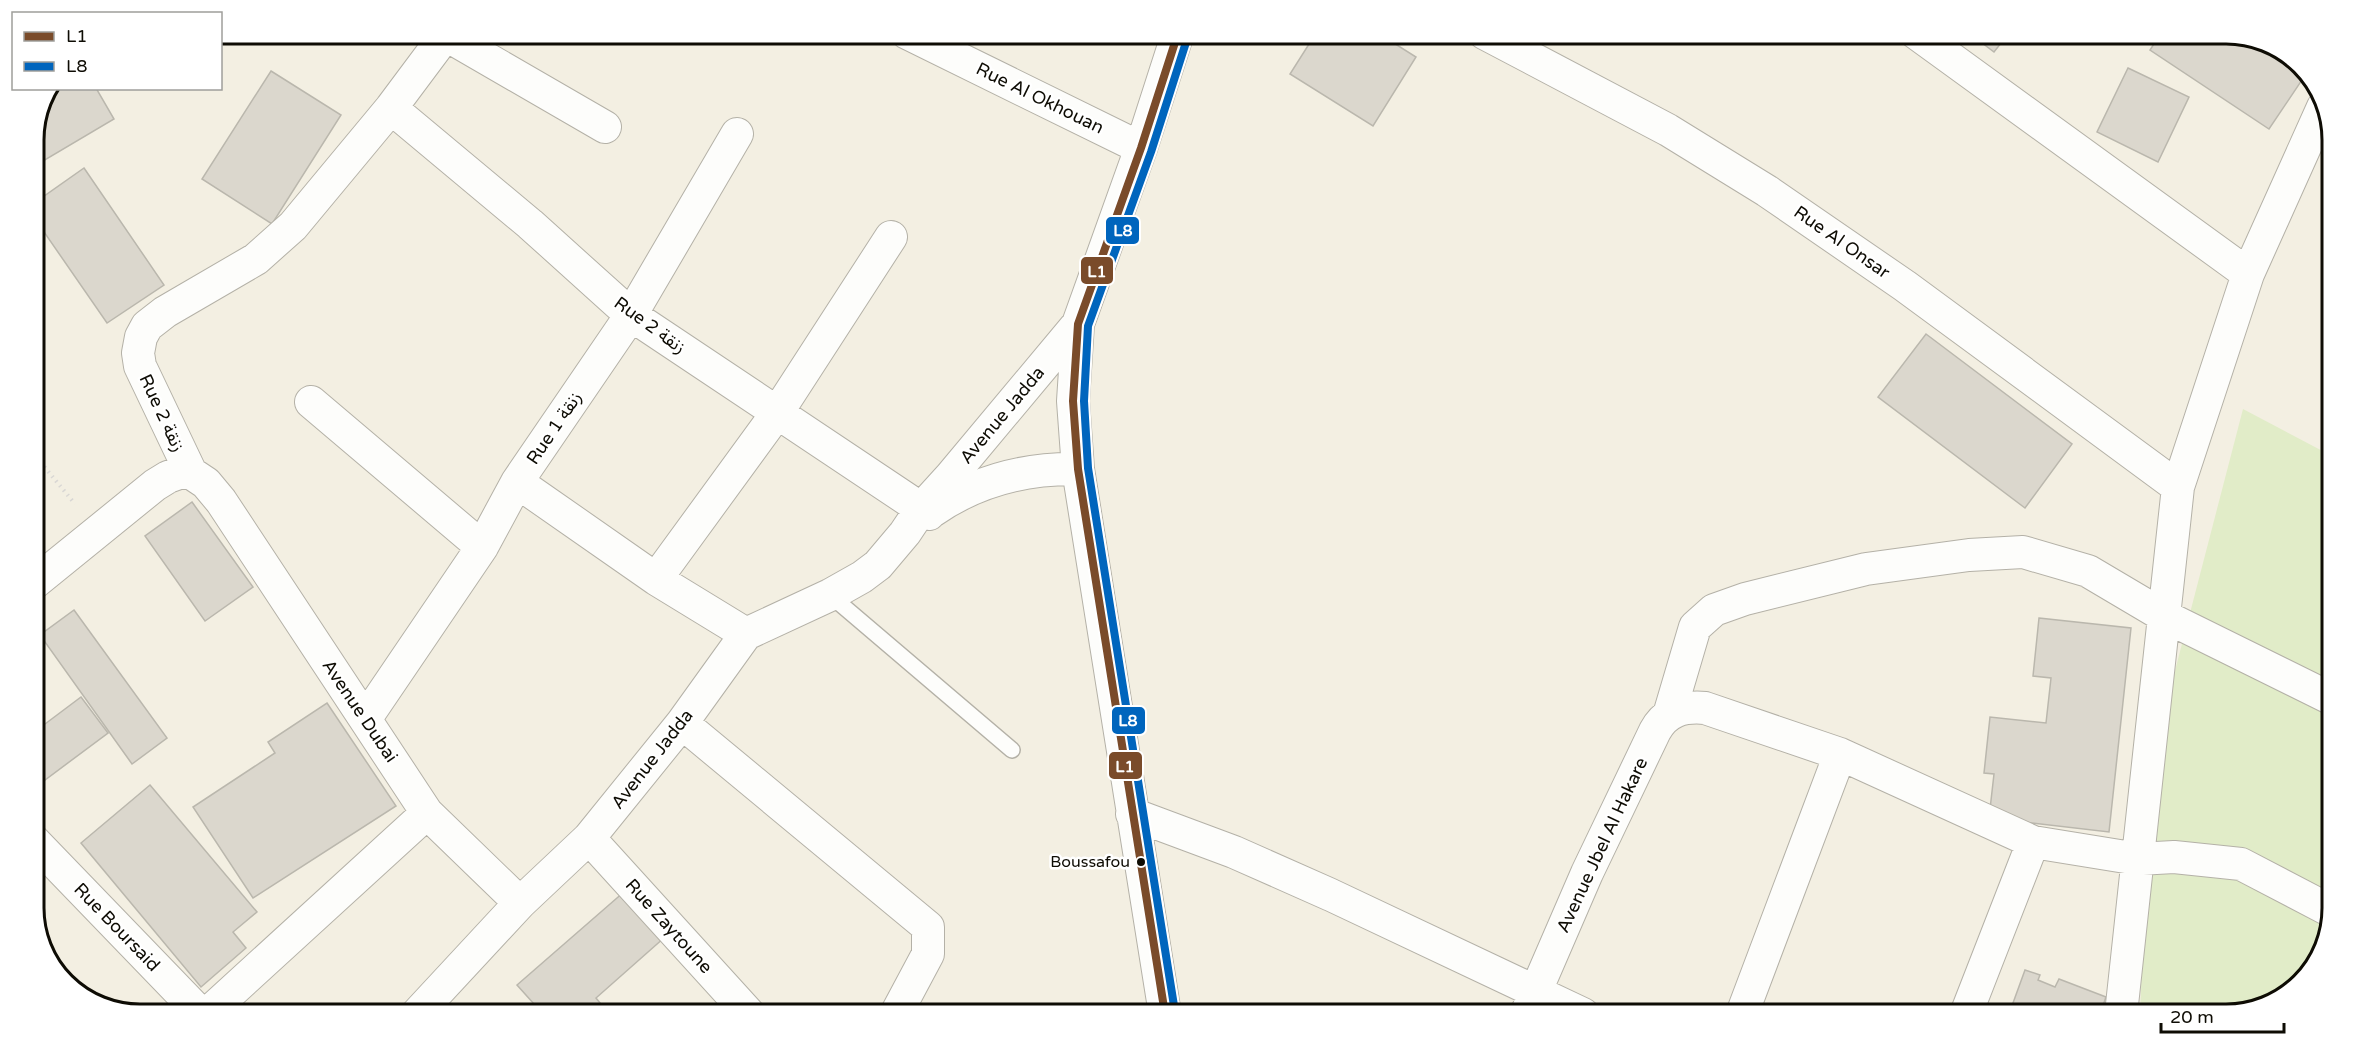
<svg xmlns="http://www.w3.org/2000/svg" width="2365" height="1047" viewBox="0 0 2365 1047" font-family="'Varela Round','Noto Sans Arabic',sans-serif">
<rect width="100%" height="100%" fill="#f3efe2"/>
<path fill="#e1ecc8" d="M2243 409 2332 456V908L2324 949 2284 996 2226 1014H2140L2150 767Z"/>
<path fill="#dbd7cd" stroke="#bab7ad" stroke-width="1.5" d="M1316 33H1378L1416 57 1373 126 1290 74Z
M1969 33H2009L1994 52Z
M2161 33H2226L2267 41 2306 74 2269 129 2150 50Z
M2128 68 2189 97 2158 162 2097 132Z
M271 71 341 115 272 224 202 179Z
M53 88H96L114 119 33 167V133Z
M84 168 164 285 107 323 33 216V204Z
M33 289 41 301 33 306Z
M1926 334 2072 444 2025 508 1878 397Z
M192 502 253 587 205 621 145 536Z
M74 610 167 738 132 764 40 635Z
M2039 618 2131 628 2109 832 1989 818 1994 774 1984 773 1990 717 2046 723 2051 678 2033 676Z
M81 697 108 733 33 789V724L37 730Z
M327 703 396 806 253 898 193 807 275 753 268 742Z
M150 785 257 912 233 932 246 948 201 987 81 843Z
M625 891 665 937 596 998 609 1014H543L517 985Z
M2025 970 2040 975 2038 980 2055 987 2059 979 2106 997 2100 1014H2009Z
M520 1006 527 1014H511Z"/>
<g fill="none" stroke-linecap="round" stroke-linejoin="round">
<g stroke="#b4b1a7" stroke-width="18">
<path id="service" d="M830 595 1012 750"/>
</g>
<g stroke="#b4b1a7" stroke-width="34">
<path id="minor" d="M907 33 1141 148
M1484 33 1668 130 1767 191 1905 286 2178 487
M1916 33 2248 274
M446 35 605 127
M391 108 530 224 631 315 929 514
M311 402 482 547
M191 473 140 366 138 353 141 337 147 326 165 312 256 259 293 226 391 108 447 33
M517 482 656 579 746 634
M931 512C975 481 1024 468 1078 469
M656 579 777 413 891 237
M33 584 155 485 168 477 179 473H191L206 483 221 501 427 813 520 903
M1669 715 1695 627 1714 610 1745 599 1866 569 1969 555 2023 552 2088 571 2164 616 2332 699
M366 718 482 547 517 482 631 315 737 134
M682 723 928 927V954L896 1014
M1132 814 1234 852 1331 895 1583 1014
M589 838 749 1014
M33 840 201 1014
M207 1014 427 813
M417 1014 520 903 589 838 682 723 746 634 830 595 862 577 878 565 905 533 921 509 951 476 1078 324
M1165 1014 1078 469 1073 401 1078 324 1141 148 1178 33
M1526 1014 1587 873 1655 731C1666 711 1683 706 1705 708L1840 754 2033 842 2138 859 2174 857 2241 864 2331 911
M1742 1014 1840 754
M1966 1014 2033 842
M2121 1014 2178 487 2248 274 2323 107"/>
</g>
<path stroke="#d9d7d4" stroke-width="4" stroke-dasharray="1.5 4.5" stroke-linecap="butt" d="M33 453 75 504"/>
<use href="#service" stroke="#fdfdfb" stroke-width="15"/>
<use href="#minor" stroke="#fdfdfb" stroke-width="32"/>
<g stroke="#fff" stroke-width="12">
<path id="bus-1" d="M1165 1014 1078 469 1073 401 1078 324 1141 148 1178 33"/>
</g>
<g stroke="#fff" stroke-width="12">
<path id="bus-2" d="M1175 1012 1088 468 1084 401 1088 326 1151 152 1188 36"/>
</g>
<use href="#bus-1" stroke="#7a4b2a" stroke-width="8"/>
<use href="#bus-2" stroke="#0065bd" stroke-width="8"/>
</g>
<circle fill="#0e0c04" stroke="#fff" stroke-width="2" cx="1141" cy="862" r="5"/>
<g text-anchor="middle" dominant-baseline="central" stroke-width="5" stroke-linejoin="round" paint-order="stroke">
<g font-size="16" fill="#0e0c04" stroke="#fff" text-anchor="end">
<text x="1130" y="862">Boussafou</text>
</g>
<g font-size="18" fill="#0e0c04" stroke="#fff">
<text transform="translate(1040 98) rotate(26)">Rue Al Okhouan</text>
<text transform="translate(1842 242) rotate(35)">Rue Al Onsar</text>
<text transform="translate(650 325) rotate(36)">Rue 2 زنقة</text>
<text transform="translate(162 413) rotate(65)">Rue 2 زنقة</text>
<text transform="translate(1002 415) rotate(-50)">Avenue Jadda</text>
<text transform="translate(554 428) rotate(-56)">Rue 1 زنقة</text>
<text transform="translate(360 711) rotate(56)">Avenue Dubai</text>
<text transform="translate(652 759) rotate(-52)">Avenue Jadda</text>
<text transform="translate(1602 845) rotate(-65)">Avenue Jbel Al Hakare</text>
<text transform="translate(669 926) rotate(48)">Rue Zaytoune</text>
<text transform="translate(117 927) rotate(46)">Rue Boursaid</text>
</g>
</g>
<path d="M0 0H2365V1047H0ZM140 44H2226A96 96 0 0 1 2322 140V908A96 96 0 0 1 2226 1004H140A96 96 0 0 1 44 908V140A96 96 0 0 1 140 44Z" fill="#fff" fill-rule="evenodd"/>
<path fill="none" stroke="#0e0c04" stroke-width="3" d="M140 44H2226A96 96 0 0 1 2322 140V908A96 96 0 0 1 2226 1004H140A96 96 0 0 1 44 908V140A96 96 0 0 1 140 44Z"/>
<g stroke="#fff" stroke-width="2">
<rect x="1105" y="216" width="35" height="29" rx="6" fill="#0065bd"/>
<rect x="1080" y="256" width="34" height="29" rx="6" fill="#7a4b2a"/>
<rect x="1111" y="706" width="35" height="29" rx="6" fill="#0065bd"/>
<rect x="1108" y="751" width="35" height="29" rx="6" fill="#7a4b2a"/>
</g>
<g font-size="16" text-anchor="middle" font-weight="bold" fill="#fff">
<text x="1123" y="236">L8</text>
<text x="1097" y="277">L1</text>
<text x="1128" y="726">L8</text>
<text x="1125" y="772">L1</text>
</g>
<rect x="12" y="12" width="210" height="78" fill="#ffffff" stroke="#9f9e9b" stroke-width="1.5"/>
<rect x="24" y="32" width="30" height="9" fill="#7a4b2a" stroke="#9f9e9b" stroke-width="1.5"/>
<text x="66" y="42" font-size="18" fill="#0e0c04">L1</text>
<rect x="24" y="62" width="30" height="9" fill="#0065bd" stroke="#9f9e9b" stroke-width="1.5"/>
<text x="66" y="72" font-size="18" fill="#0e0c04">L8</text>
<path d="M2161 1023v9h123v-9" fill="none" stroke="#0e0c04" stroke-width="3"/>
<text x="2170" y="1023" font-size="18" fill="#0e0c04" stroke="#ffffff" stroke-width="4.5" paint-order="stroke">20 m</text>
</svg>
